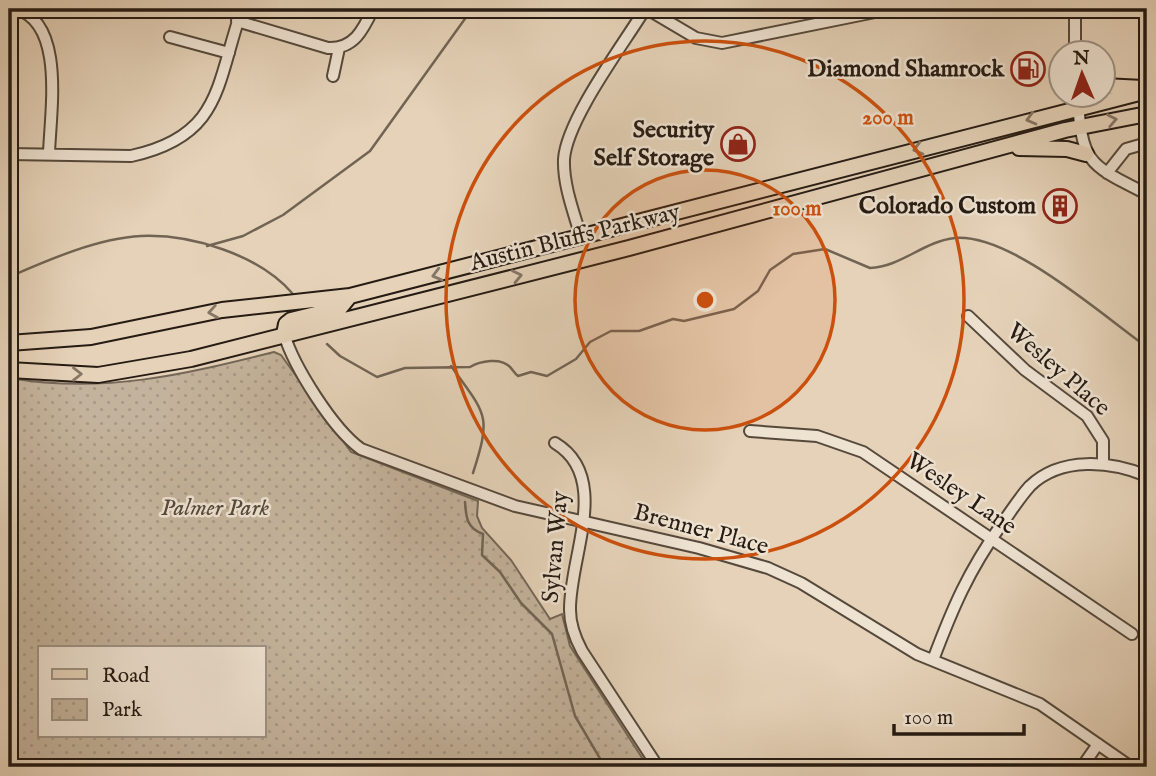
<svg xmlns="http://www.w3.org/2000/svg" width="1156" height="776" viewBox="0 0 1156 776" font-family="'IM FELL English',serif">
<defs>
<pattern id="park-dots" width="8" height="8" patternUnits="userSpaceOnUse" patternTransform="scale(1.75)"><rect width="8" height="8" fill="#c4b39c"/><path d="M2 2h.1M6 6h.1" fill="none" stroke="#a89986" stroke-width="1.8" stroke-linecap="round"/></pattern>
</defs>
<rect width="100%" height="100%" fill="#e5d2b8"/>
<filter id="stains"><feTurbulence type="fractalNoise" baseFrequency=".00286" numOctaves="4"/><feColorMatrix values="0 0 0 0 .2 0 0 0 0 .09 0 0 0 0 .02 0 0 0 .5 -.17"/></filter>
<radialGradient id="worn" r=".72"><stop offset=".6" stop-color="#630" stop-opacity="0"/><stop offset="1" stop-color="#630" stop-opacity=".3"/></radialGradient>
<path fill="url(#park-dots)" stroke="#746758" stroke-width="2" fill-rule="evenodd" d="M274 352 281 355 351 452 478 501 477 516 482 528 511 560 550 619 562 614 570 646 648 767H9V378C104 394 182 375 274 352ZM40 648H264V736H40Z"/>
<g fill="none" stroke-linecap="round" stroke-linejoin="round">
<path stroke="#716454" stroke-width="2.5" d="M207 246 243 236 283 215 370 151 472 9
M9 277C48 260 98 238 141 236 192 234 259 255 292 293
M327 344 340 356 377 377 405 368 470 367C480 361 501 357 510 367 513 370 515 374 518 376L531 372 547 376 576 359 590 342 611 331H639L673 319 684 321 734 309 758 291 770 270 793 254 825 249 870 268C901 267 924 241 955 238 1010 233 1102 315 1147 347
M451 366C486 415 492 414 473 473
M465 502C466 518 467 528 483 534L482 555 500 572 521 603 552 634 575 716 605 767"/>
<g stroke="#55493c" stroke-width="14">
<path id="minor" d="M16 9C66 23 50 114 49 154
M647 9 696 38 722 43 890 9
M1075 9V52
M237 21 328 48C354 49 363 30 373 9
M170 37 229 53
M333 76 339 48
M1077 94C1083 163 1085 163 1147 194
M9 154 131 156C223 136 216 83 242 9
M1107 173 1126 149 1147 143
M581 237C574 213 563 185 564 159 567 119 623 45 645 9
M968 316 1025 370 1087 416 1103 441V463
M284 334C294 367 333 429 361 449L515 506 699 548 768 568 801 583 917 654 1040 704 1131 767
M750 431 817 436 863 452 1132 634
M555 443C612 477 569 558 570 610 570 625 575 638 582 651L658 767
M933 660C953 607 968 572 1001 525 1010 513 1019 498 1030 486 1061 456 1111 461 1147 476
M1082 767 1098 744"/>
</g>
<g stroke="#251b13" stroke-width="18">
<path id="major" d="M1104 86 1143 88
M1019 148 1067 149 1086 154
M284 334 286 324 291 320 340 308 349 297
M9 343 91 337 222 310 350 296 1147 91
M9 370 98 375 191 359 629 248 1065 130 1147 114"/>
</g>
<use href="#minor" stroke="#eee2d1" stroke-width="10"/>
<use href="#major" stroke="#e5d2b8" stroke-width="14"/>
</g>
<defs><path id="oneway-chevron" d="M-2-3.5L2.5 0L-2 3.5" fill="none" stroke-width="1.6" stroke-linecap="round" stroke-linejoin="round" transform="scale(1.75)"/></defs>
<g stroke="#857666">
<use href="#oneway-chevron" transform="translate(1031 119) rotate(165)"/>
<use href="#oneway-chevron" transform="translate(1112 120) rotate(-11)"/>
<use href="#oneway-chevron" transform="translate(918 149) rotate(165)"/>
<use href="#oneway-chevron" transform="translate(437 275) rotate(165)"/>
<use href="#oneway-chevron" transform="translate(517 276) rotate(-13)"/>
<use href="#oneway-chevron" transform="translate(213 312) rotate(170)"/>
<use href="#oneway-chevron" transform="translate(77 374)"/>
</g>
<circle cx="705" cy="300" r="130" fill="#cb500d" fill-opacity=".12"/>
<g fill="none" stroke="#cb500d" stroke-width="3.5">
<circle cx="705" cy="300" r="130"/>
<circle cx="705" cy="300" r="259"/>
</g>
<defs>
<g id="fuel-ring" transform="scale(1.75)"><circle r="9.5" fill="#eee2d1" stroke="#8f2418" stroke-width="1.5"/><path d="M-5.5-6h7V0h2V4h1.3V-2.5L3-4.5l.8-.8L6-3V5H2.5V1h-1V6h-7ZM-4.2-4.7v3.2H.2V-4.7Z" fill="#8f2418"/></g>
<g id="shop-ring" transform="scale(1.75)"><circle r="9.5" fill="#eee2d1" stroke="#8f2418" stroke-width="1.5"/><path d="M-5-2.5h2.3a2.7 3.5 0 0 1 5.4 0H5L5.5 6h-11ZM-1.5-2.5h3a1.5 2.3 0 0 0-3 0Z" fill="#8f2418"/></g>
<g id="building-ring" transform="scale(1.75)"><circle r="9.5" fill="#eee2d1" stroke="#8f2418" stroke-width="1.5"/><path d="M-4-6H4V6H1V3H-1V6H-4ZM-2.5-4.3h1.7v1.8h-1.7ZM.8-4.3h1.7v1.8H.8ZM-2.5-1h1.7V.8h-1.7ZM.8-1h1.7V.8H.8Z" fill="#8f2418"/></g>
</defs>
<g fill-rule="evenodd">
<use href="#fuel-ring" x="1028" y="69"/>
<use href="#shop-ring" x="738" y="144"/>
<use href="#building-ring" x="1060" y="206"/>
</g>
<g text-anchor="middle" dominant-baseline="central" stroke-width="5" stroke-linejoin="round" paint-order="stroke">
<g font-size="24" font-weight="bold" fill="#251b13" stroke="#eee2d1" text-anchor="end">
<text x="1004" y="69">Diamond Shamrock</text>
<text x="714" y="130">Security<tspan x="714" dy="28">Self Storage</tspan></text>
<text x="1036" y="206">Colorado Custom</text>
</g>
<g font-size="24" fill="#251b13" stroke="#eee2d1">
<text transform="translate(575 238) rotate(-14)">Austin Bluffs Parkway</text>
<text transform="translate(1058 370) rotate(41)">Wesley Place</text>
<text transform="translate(961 494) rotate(34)">Wesley Lane</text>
<text transform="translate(701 530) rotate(15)">Brenner Place</text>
<text transform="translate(556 547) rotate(-85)">Sylvan Way</text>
</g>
<g font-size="24" font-style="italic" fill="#55493c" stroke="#eee2d1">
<text x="215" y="508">Palmer Park</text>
</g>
</g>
<circle cx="705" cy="300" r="10" fill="#cb500d" stroke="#eee2d1" stroke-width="3.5"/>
<g font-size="21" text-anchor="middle" font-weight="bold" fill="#cb500d" stroke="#eee2d1" stroke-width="5" stroke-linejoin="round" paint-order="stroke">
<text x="888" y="124">200 m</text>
<text x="797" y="215">100 m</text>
</g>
<rect width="1156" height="776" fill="none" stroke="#e5d2b8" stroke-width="35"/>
<rect x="10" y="10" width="1135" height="755" fill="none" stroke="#251b13" stroke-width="3.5"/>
<rect x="18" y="18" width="1121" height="741" fill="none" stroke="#251b13" stroke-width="2"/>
<rect x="38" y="646" width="228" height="91" fill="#eee2d1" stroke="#9e9285" stroke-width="2"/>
<rect x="52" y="669" width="35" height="10" fill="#e5d2b8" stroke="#9e9285" stroke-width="2"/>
<text x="102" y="682" font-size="21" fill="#251b13">Road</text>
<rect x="52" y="699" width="35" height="21" fill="url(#park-dots)" stroke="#9e9285" stroke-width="2"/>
<text x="102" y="716" font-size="21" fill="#251b13">Park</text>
<g transform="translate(1082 74) rotate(358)"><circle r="33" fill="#eee2d1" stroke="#9e9285" stroke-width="2"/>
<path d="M0-5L12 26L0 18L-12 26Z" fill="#8f2418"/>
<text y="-10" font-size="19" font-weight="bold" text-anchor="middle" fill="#251b13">N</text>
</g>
<path d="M894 724v10h130v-10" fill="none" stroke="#251b13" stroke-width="3.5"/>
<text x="904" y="724" font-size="21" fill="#251b13" stroke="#eee2d1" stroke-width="5" paint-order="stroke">100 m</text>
<rect width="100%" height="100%" filter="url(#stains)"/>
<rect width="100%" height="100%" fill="url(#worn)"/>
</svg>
